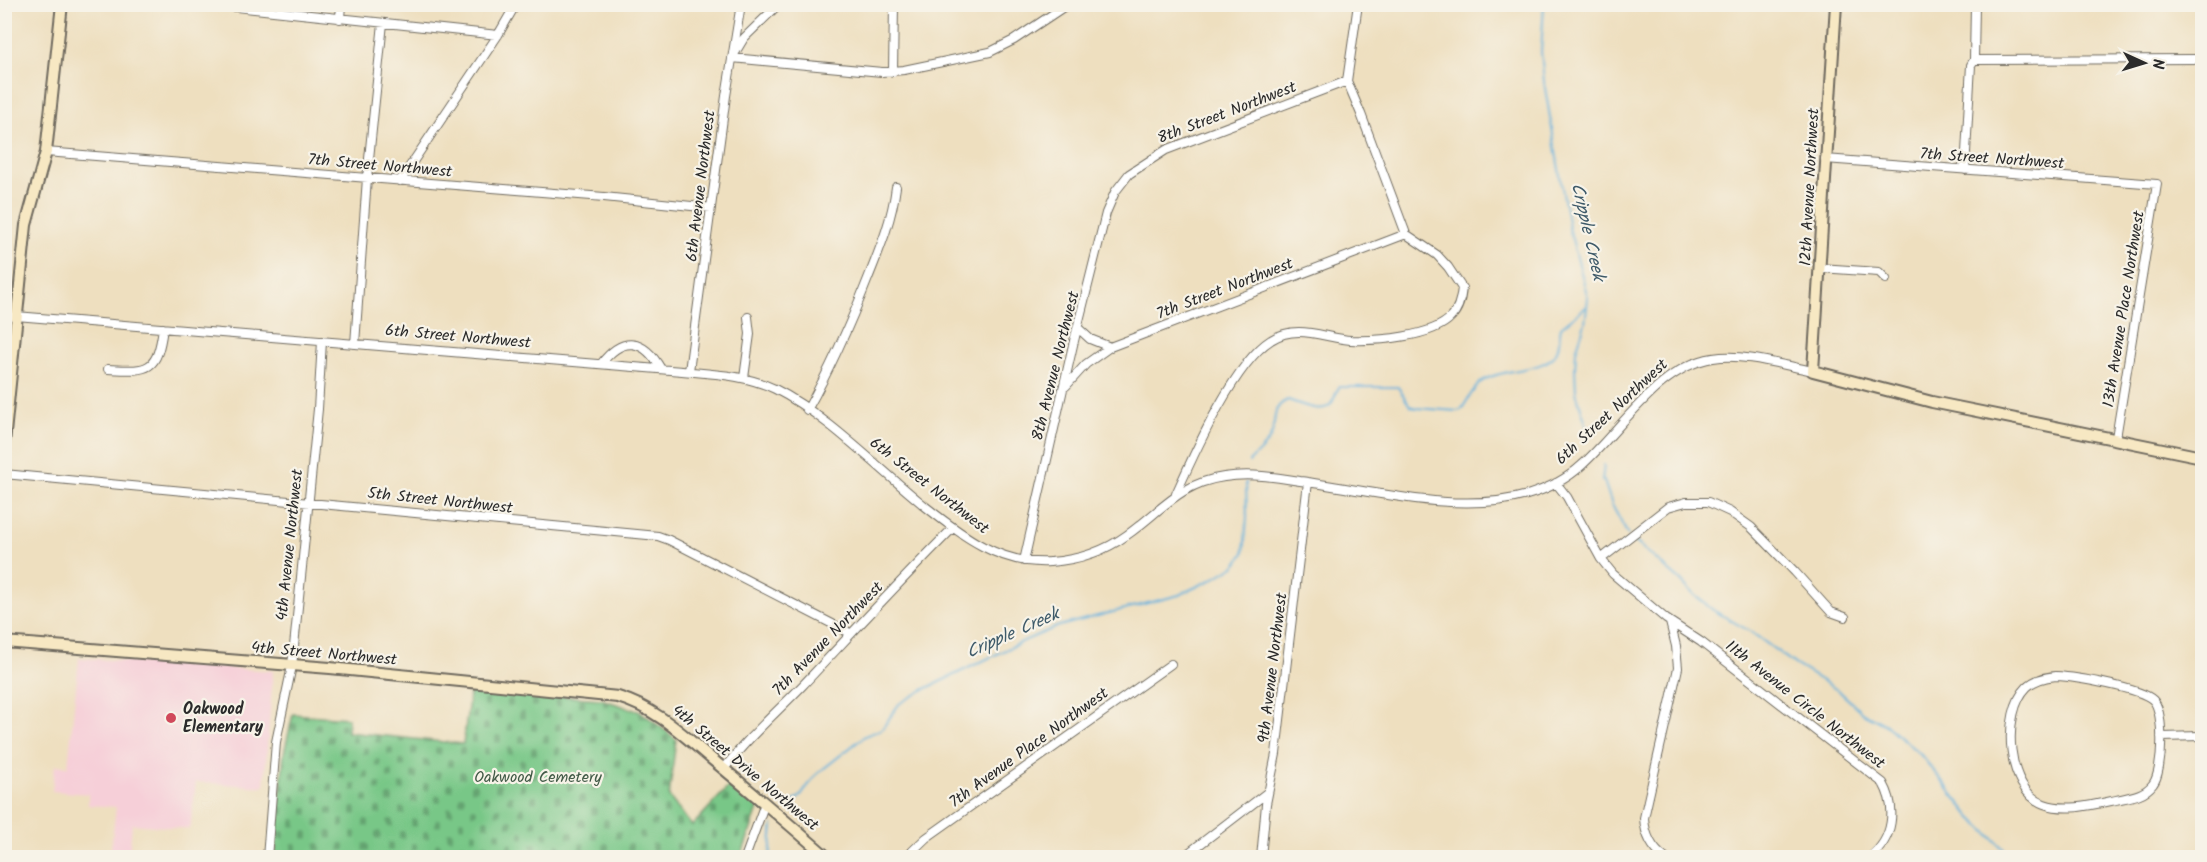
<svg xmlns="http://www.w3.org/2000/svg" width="2207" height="862" viewBox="0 0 2207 862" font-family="Kalam,sans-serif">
<defs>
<pattern id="cemetery-stones" width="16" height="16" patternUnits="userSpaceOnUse" patternTransform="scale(1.5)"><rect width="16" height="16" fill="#78c787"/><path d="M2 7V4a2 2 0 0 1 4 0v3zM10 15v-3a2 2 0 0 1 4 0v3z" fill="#63a26f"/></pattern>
</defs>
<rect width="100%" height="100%" fill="#f7f3e8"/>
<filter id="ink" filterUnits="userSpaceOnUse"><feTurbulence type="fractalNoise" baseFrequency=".0167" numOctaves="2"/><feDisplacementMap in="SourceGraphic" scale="12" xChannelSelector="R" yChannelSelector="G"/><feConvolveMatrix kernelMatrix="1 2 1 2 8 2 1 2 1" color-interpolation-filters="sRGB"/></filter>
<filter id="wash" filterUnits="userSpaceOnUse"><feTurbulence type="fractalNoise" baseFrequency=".008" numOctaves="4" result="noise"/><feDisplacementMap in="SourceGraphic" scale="24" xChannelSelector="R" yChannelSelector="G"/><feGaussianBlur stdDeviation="1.35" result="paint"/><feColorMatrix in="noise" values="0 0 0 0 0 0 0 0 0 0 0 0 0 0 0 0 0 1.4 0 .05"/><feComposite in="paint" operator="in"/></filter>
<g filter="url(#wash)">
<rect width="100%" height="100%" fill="#eedfbf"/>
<path fill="#f6cfd8" d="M79 658 273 671 264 787 196 782 190 829 132 824 129 857H110L116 807 88 805V794L52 791 55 765 68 766Z"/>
<path fill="url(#cemetery-stones)" stroke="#527959" stroke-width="1.5" d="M471 686 503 692 601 699 641 712 676 739 669 797 692 826 731 784 756 804 758 809 741 857 275 858 284 753 293 714 348 718 347 732 463 744Z"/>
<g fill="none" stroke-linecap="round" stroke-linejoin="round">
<path stroke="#62b0dc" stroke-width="2" d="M1544 4 1541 52 1544 82 1569 228 1588 298 1585 323 1576 351 1575 369 1576 392 1590 437
M1249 462C1256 454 1268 445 1271 436 1277 422 1270 407 1288 400 1298 403 1321 414 1330 405 1334 401 1336 392 1339 387H1398L1410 406 1416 408 1457 411 1461 410C1468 400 1474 386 1484 380 1504 367 1547 373 1557 351 1560 344 1559 335 1561 327L1586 307
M1604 465 1602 481H1604L1612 505 1628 535
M1632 539 1680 580 1694 595 1713 610 1751 632 1796 665 1839 691 1863 713 1886 725 1920 754 1971 817 2013 858
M789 805 801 796 814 777 823 769 865 736 882 729 899 704 923 690 1026 640 1059 626 1179 595 1213 579 1236 565 1244 553 1247 517 1246 482
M770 858 773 824"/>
</g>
</g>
<g filter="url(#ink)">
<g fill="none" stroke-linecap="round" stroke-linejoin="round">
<g stroke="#6f6a5f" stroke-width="10">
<path id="street" d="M208 4 498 35
M779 4 744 38 732 58 882 72 904 70 990 52 1014 40 1068 4
M340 19 341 4
M1974 60 2202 59
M893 72 894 4
M46 152 604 197 711 208
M1825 159 2157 184 2116 438
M1965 170 1971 65 1974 60 1975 4
M400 181 498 35 516 4
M1820 268 1879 272 1886 279
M4 315 682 371C714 374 746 375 775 389 827 415 880 470 926 507 963 536 1000 565 1050 562 1078 560 1105 551 1127 535 1161 511 1180 483 1224 477 1250 473 1275 477 1300 481 1370 490 1459 515 1527 495 1547 489 1567 479 1582 465 1621 430 1659 366 1713 358 1745 353 1781 365 1813 371
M1078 328 1090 339 1110 347
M355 344 367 178 383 23
M601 364C623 335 644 339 661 369
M108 369C148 371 157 373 163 328
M689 371 726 96 741 4
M744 378 750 334 748 317
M1066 386 1086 364 1110 347 1406 234
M807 410C832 366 851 322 869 276 881 246 892 219 896 187
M4 474 658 536 669 540 850 633
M1556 483 1567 497 1601 559 1613 574 1666 619 1701 642 1883 783C1897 808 1894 839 1869 858
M1176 494C1194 454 1234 363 1271 340 1297 323 1324 338 1351 340 1377 341 1433 337 1451 317 1459 309 1461 299 1462 288L1448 267 1437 255 1406 234 1361 114 1347 81 1358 4
M1601 559 1668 507 1686 502H1708L1730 512 1751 527 1795 572 1831 612 1845 617
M1024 561 1073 345 1106 213 1115 192 1129 174 1166 150 1347 81
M2056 676C2075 677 2141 688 2153 700 2165 712 2163 772 2153 784 2144 796 2129 797 2116 800 2093 805 2066 812 2044 804 2006 790 2001 713 2027 687 2035 679 2045 677 2056 676Z
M2161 737 2202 736
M724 769C747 738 776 713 803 685 853 632 902 579 953 528
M267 858 276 742 292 666 318 409 322 341
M745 858 765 803
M905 858 926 838 1171 664
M1182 858 1268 792
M1261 858 1266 804 1276 754 1308 482
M1665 858C1651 848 1645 834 1644 818L1678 668 1676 646 1670 622"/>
</g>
<g stroke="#6f6a5f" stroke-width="14">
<path id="secondary" d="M1836 4 1813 371 1932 402 2202 457
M4 443 26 225 46 152 62 4
M4 642 330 668 618 697C656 708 683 735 713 760 752 792 790 825 828 858"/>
</g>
<use href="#street" stroke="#fff" stroke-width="8"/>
<use href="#secondary" stroke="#f7e8c3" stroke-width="10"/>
</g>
</g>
<circle fill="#d1495b" stroke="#f7f3e8" stroke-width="2" cx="171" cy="718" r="6"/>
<g text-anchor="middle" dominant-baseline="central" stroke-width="4.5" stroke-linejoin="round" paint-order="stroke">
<g font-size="16" fill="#2b2b2b" stroke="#f7f3e8">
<text transform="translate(1227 113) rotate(-21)">8th Street Northwest</text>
<text transform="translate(1992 159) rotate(4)">7th Street Northwest</text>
<text transform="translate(380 166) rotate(5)">7th Street Northwest</text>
<text transform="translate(701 186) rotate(-83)">6th Avenue Northwest</text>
<text transform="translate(1810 187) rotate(-87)">12th Avenue Northwest</text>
<text transform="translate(1225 289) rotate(-21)">7th Street Northwest</text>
<text transform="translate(2124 309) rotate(-81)">13th Avenue Place Northwest</text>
<text transform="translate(458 337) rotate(5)">6th Street Northwest</text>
<text transform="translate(1056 366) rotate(-76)">8th Avenue Northwest</text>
<text transform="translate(1612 412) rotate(-43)">6th Street Northwest</text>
<text transform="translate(929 486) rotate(38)">6th Street Northwest</text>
<text transform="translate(440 501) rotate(6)">5th Street Northwest</text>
<text transform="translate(290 545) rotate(-84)">4th Avenue Northwest</text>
<text transform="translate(828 639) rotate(-46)">7th Avenue Northwest</text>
<text transform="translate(324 654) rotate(5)">4th Street Northwest</text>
<text transform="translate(1273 668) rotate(-83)">9th Avenue Northwest</text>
<text transform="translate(1805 705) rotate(38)">11th Avenue Circle Northwest</text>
<text transform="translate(1029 748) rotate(-36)">7th Avenue Place Northwest</text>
<text transform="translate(745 768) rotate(40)">4th Street Drive Northwest</text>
</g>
<g font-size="16" font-weight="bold" fill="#2b2b2b" stroke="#f7f3e8" text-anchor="start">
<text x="183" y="709">Oakwood<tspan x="183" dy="18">Elementary</tspan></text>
</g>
<g font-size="16" fill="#425a47" stroke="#f7f3e8">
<text x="538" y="777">Oakwood Cemetery</text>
</g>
<g font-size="18" font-style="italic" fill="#3e5a69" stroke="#f7f3e8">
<text transform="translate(1587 232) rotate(77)">Cripple Creek</text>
<text transform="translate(1013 634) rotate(-24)">Cripple Creek</text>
</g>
</g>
<rect width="2207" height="862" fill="none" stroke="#f7f3e8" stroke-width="24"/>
<g transform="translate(2144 63) rotate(94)" stroke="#f7f3e8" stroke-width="4.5" paint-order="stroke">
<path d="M0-4.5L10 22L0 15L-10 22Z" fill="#2b2b2b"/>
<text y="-9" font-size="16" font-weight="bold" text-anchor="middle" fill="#2b2b2b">N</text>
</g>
</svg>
